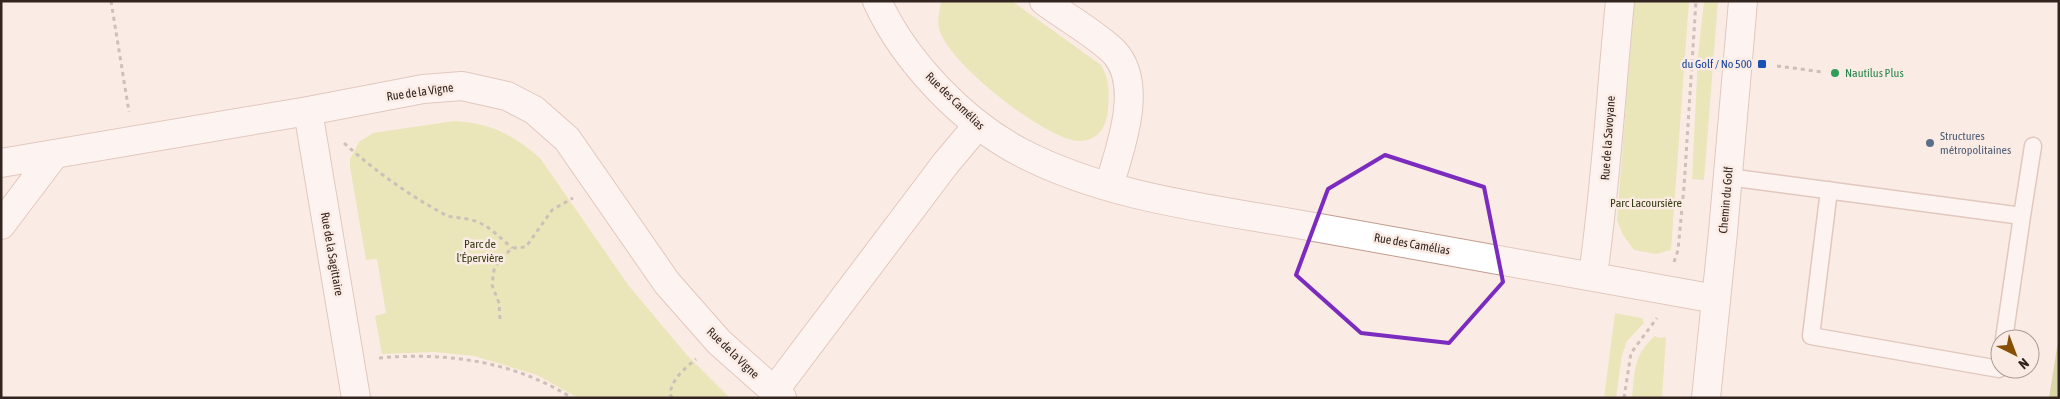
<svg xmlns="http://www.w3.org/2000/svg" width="2060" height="399" viewBox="0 0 2060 399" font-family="'Asap Condensed',sans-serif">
<rect width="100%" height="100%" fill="#fbebe5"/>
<path fill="#d4e183" d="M941 1H1012L1101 65C1110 80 1109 92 1108 109 1107 126 1098 142 1078 141 1045 139 945 61 939 28 937 19 940 9 941 1Z
M1634 1H1689L1671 250 1656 254 1634 250 1623 235 1617 220Z
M1704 1H1718L1704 180 1692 179 1698 56Z
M454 121C491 123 512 134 540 158L629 286 686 354 730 398H578L537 375 474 356 434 352 382 354 375 316 386 313 377 259 366 260 350 167V159L359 142 373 133Z
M1615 313 1642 318 1644 323 1627 341 1622 355 1616 398H1604Z
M1655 336 1659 338 1666 337 1662 398H1632C1635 371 1633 355 1655 336Z"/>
<path fill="#b0bd5c" d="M2059 335V398H2049Z"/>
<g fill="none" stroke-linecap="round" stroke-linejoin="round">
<g stroke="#c09d8e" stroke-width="19">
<path id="lane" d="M1728 177 2022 216 2004 339
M1829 190 1811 336 1999 369 2000 364
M2022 216 2033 146"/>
</g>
<g stroke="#c09d8e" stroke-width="30">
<path id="street" d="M877 1C905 62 964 123 1022 153 1111 199 1216 209 1314 227 1448 250 1582 274 1716 299
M1044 1C1064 16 1099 36 1115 53 1144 86 1120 149 1109 186
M308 111 356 398
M1 163 308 111 423 89 462 86 507 96 534 110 567 139 667 283 719 342 782 398
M1 225 54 155
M1593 275C1606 184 1611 92 1620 1
M774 391 946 163 978 125"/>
</g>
<g stroke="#c09d8e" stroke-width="30">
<path id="secondary" d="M1706 398 1723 232 1743 1"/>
</g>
<path stroke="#998a84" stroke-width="3" stroke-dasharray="4 4" stroke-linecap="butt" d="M111 1 129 112
M1777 66 1823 72
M344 143C374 170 407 194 442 213 451 219 462 217 472 220 489 225 499 237 512 248
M1674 262 1678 250 1684 187 1696 1
M500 319 499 303 492 285 494 270 498 262 512 248 526 247 552 210 573 198
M379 358C446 352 514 361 572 398
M672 398 670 394C672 379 684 369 696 359
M1624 398 1631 353 1657 318"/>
<use href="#lane" stroke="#fff" stroke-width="16"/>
<use href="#street" stroke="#fff" stroke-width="28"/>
<use href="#secondary" stroke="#fff" stroke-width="28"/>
</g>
<path d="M0 0H2060V399H0ZM1385 155 1484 187 1503 282 1449 343 1361 333 1296 275 1328 189Z" fill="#fbebe5" fill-opacity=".55" fill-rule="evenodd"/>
<path fill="none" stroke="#7b2cbf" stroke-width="4" stroke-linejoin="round" d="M1385 155 1484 187 1503 282 1449 343 1361 333 1296 275 1328 189Z"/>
<rect fill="#1a4fb4" stroke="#fbebe5" stroke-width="2" x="1757" y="59" width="10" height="10" rx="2.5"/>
<circle fill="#2e9e5b" stroke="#fbebe5" stroke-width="2" cx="1835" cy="73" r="5"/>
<circle fill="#5c6f8a" stroke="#fbebe5" stroke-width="2" cx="1930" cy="143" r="5"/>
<g text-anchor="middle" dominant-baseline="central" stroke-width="5" stroke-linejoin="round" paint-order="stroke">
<g font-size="12" fill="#164399" stroke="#fbebe5" text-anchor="end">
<text x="1752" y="64">du Golf / No 500</text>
</g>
<g font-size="12" fill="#27864d" stroke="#fbebe5" text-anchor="start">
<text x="1845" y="73">Nautilus Plus</text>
</g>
<g font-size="12" fill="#32241e" stroke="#fbebe5">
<text transform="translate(420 92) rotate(-8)">Rue de la Vigne</text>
<text transform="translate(955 101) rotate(44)">Rue des Camélias</text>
<text transform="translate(1608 138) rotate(-86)">Rue de la Savoyane</text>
<text transform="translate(1726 200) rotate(-85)">Chemin du Golf</text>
<text transform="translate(1412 244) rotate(10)">Rue des Camélias</text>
<text transform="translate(332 254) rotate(80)">Rue de la Sagittaire</text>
<text transform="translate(733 353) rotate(44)">Rue de la Vigne</text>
</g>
<g font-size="12" fill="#4e5e75" stroke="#fbebe5" text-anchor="start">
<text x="1940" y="136">Structures<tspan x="1940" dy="14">métropolitaines</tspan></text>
</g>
<g font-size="12" fill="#353a11" stroke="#fbebe5">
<text x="1646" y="203">Parc Lacoursière</text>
<text x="480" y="244">Parc de<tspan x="480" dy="14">l'Épervière</tspan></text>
</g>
</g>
<rect width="2060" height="399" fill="none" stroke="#32241e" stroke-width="5"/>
<g transform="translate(2015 354) rotate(138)"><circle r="24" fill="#fbebe5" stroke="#ab9b95"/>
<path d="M0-4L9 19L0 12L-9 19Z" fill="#885004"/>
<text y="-8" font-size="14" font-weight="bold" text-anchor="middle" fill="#32241e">N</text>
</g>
</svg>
